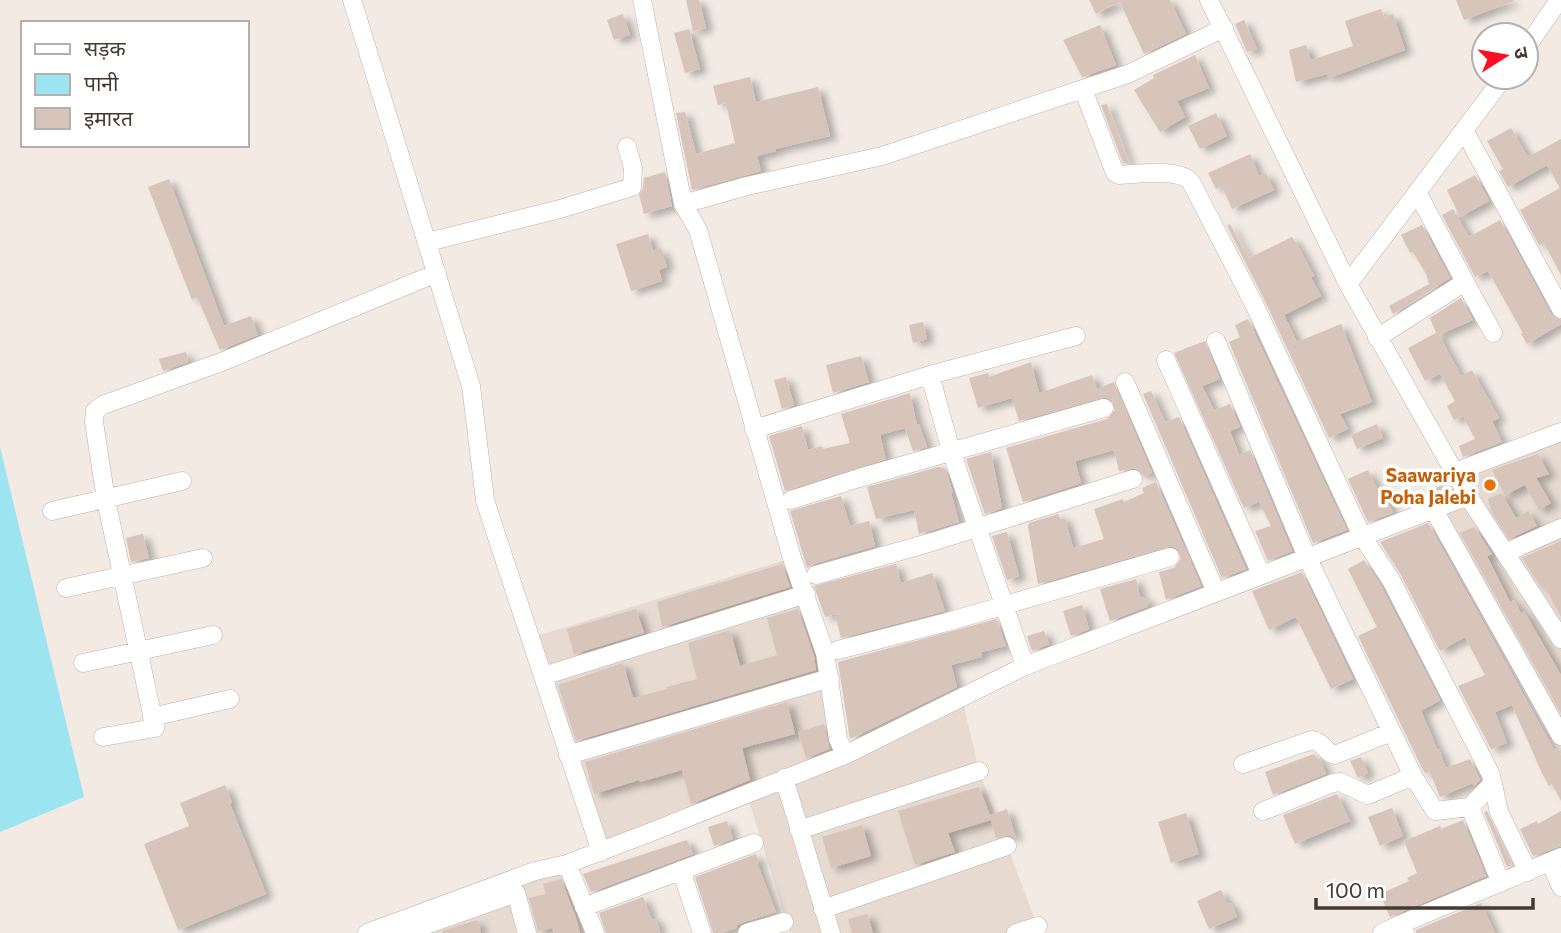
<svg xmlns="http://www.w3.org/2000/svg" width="1561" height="933" viewBox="0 0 1561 933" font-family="Commissioner,'Noto Sans Devanagari',sans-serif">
<defs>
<filter id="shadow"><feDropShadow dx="7" dy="4" stdDeviation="3.5" flood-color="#0004"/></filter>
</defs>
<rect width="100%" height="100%" fill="#f2eae3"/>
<path fill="#e6dad1" d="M1561 432V633L1455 472Z
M1468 496 1561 637V736L1438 523 1425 514Z
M792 558 845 754 962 698 979 771 1040 933H790L749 801 601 852 530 638Z
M567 864 594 933H369Z"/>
<path fill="#9de4f1" d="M0 447 84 797 0 832Z"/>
<path fill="#d7c5bb" filter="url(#shadow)" d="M686 0H699L706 28 693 31Z
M1089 0H1170L1186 34 1144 54 1120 2 1096 14Z
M1456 0H1513L1514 1 1464 20Z
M1381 9 1384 17 1393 14 1405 50 1329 78 1327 74 1296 82 1289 50 1306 45 1311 60 1353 46 1345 21Z
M623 14 630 35 614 40 607 20Z
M1244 20 1257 49 1247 52 1235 24Z
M1100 25 1116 65 1082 77 1063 40Z
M689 29 700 69 685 73 674 33Z
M1195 55 1209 88 1177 101 1185 117 1160 132 1134 90 1154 78 1153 75Z
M750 77 756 102 818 87 830 136 775 149 776 151 757 156 761 171 692 190 676 113 685 112 696 154 735 143 726 103 718 105 713 86Z
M1107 104 1129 163H1123L1101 105Z
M1216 113 1227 136 1200 149 1188 126Z
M1511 128 1528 157 1561 139V275L1544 243 1539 245 1520 210 1560 188 1547 165 1508 187 1499 171 1503 169 1487 141Z
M1250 154 1259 176 1266 173 1274 190 1232 209 1222 186 1216 189 1208 173Z
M665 172 672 206 644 214 639 195 643 188 644 178Z
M1475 175 1489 201 1460 217 1447 190Z
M169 179 224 326 251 316 258 335 220 350 197 297 192 300 148 187Z
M1453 209 1469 237 1500 220 1551 314 1561 320V324L1527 344 1521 334 1523 333 1488 271 1475 277 1442 215Z
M1230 224 1249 258 1292 237 1301 251 1314 276 1311 277 1321 296 1284 315 1297 342 1341 324 1372 402 1340 414 1348 429 1329 438 1264 299 1227 226Z
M1422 225 1450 278 1393 314 1389 306 1429 284 1426 274 1413 252 1410 253 1401 235Z
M648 234 653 251 661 248 667 267 659 270 662 281 631 291 616 244Z
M1461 298 1473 320 1439 335 1461 376 1472 370 1499 418 1492 421 1502 442 1463 457 1459 446 1475 439 1463 416 1454 420 1447 406 1455 401 1440 374 1425 381 1408 348 1436 333 1430 318Z
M1248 319 1347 530 1313 543 1229 342 1240 337 1235 325Z
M923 322 927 339 913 343 909 325Z
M1205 341 1220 379 1202 386 1214 410 1230 404 1240 427 1230 431 1239 455 1250 450 1292 551 1268 561 1255 531 1271 526 1259 502 1244 508 1174 353Z
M186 352 188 362 163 371 159 359Z
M861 356 869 382 833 393 826 365Z
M1031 362 1039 393 1092 375 1097 389 1114 382 1152 473 1144 476 1135 468 1119 471 1114 450 1075 461 1081 483 1023 502 1006 448 1107 419 1115 410 1112 400 1106 397 1019 421 1012 398 978 408 969 378 988 373 989 377Z
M786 377 794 405 782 409 774 380Z
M1151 391 1165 422 1179 417 1246 569 1222 578 1143 394Z
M910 393 917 425 919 424 927 447 913 451 905 428 880 435 886 459 785 491 769 436 802 426 808 450 822 446 823 449 850 443 841 414Z
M1377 424 1383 438 1357 449 1351 435Z
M991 452 1002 508 985 514 966 459Z
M1538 454 1549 474 1536 478 1551 503 1539 510 1525 485 1505 495 1492 470Z
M938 467 945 468 953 493H951L959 522 919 534 914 510 876 519 867 487Z
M1368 470 1381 496 1385 494 1393 513 1368 522 1348 479Z
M1156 482 1201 586 1166 600 1159 572 1174 568 1181 559 1178 549 1172 546 1038 584 1028 526 1029 523 1058 514 1060 519 1065 518 1073 548 1104 539 1094 509 1123 499 1124 502 1144 493 1142 488Z
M1447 483 1450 491 1425 500 1422 494Z
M1501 493 1515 516 1517 518 1528 511 1537 526 1509 539 1492 513 1488 499Z
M841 496 850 526 869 521 875 546 813 564 807 568 790 511Z
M1428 523 1554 750 1558 748 1561 756V801L1552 784 1549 786 1541 771 1512 705 1495 712 1507 743 1491 749 1458 686 1485 675 1465 637 1440 651 1401 575 1380 542Z
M1474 527 1492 554 1487 556 1510 602 1514 600 1521 613 1524 611 1561 675V713L1460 533Z
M1007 532 1019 576 1007 580 992 536Z
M143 534 149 558 131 562 126 538Z
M1561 541V617L1544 585 1541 587 1522 558Z
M1364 560 1381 586 1440 700 1421 711 1437 749H1439L1446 768 1470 759 1480 780 1474 786 1473 783 1440 797 1430 772 1425 773 1423 770 1358 636 1377 627 1348 569Z
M782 564 790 587 662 627 657 602Z
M896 564 901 583 932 573 945 611 841 638 835 614 825 617 814 586Z
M1302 572 1353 679 1331 689 1296 617 1269 630 1252 591Z
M1136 579 1140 596 1150 601 1147 607 1110 621 1100 589Z
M1082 605 1089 629 1071 636 1063 611Z
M636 609 644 633 574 654 567 629Z
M798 609 814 656 816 670 576 741 558 685 623 663 633 698 667 689V687L697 679 688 643 730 630 740 666 777 655 767 618Z
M997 619 1006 646 981 652 982 657 951 665 957 687 850 739 838 662Z
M1044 631 1049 644 1032 651 1027 636Z
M787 702 795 734 742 748 750 780 691 804 682 770 640 782 639 780 594 794 585 762Z
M824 724 830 749 806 758 798 732Z
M1314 754 1321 761 1326 774 1273 795 1265 772Z
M1361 757 1368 773 1358 778 1350 761Z
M225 785 232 803 230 804 266 894 178 930 144 844 189 826 180 803Z
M979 787 990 815 1007 809 1016 838 1009 835 996 838 991 820 948 833 955 852 915 865 898 811Z
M1337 794 1350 821 1295 844 1283 815Z
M1392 808 1403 836 1380 846 1368 817Z
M1487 811 1512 865 1507 867 1484 812Z
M1561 811V846L1533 856 1520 829 1537 821 1538 824Z
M1186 813 1199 854 1171 863 1158 822Z
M1463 820 1486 876 1390 917 1380 894 1409 881 1407 878 1417 873 1404 841 1440 826 1441 829Z
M727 821 733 839 714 846 708 827Z
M862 825 871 856 831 868 822 837Z
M687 840 693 854 591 892 583 874Z
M756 854 759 862 757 863 776 912 744 922 737 925V928L721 933H713L695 877Z
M561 879 576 918 580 933H554L552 928 538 931 529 898 546 894 543 884Z
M1221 890 1228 904 1231 903 1237 917 1209 929 1197 901Z
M643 897 652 920 656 918 660 933H606L599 913Z
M1481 903 1495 933H1416V930Z
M867 914 873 933H852L848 919Z
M477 920 481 933H443L442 931Z"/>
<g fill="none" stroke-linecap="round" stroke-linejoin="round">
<g stroke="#c0b2a8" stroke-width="19">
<path id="minor" d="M352 0 471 386 485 500 490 516 601 852
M642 0 683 204 698 230 792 558 825 653 838 739 845 755
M1209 0 1348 284 1468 496 1561 639
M1526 48 1559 0
M1083 89 1115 173 1119 175C1137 174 1180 168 1191 182L1254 304 1362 536 1391 580 1491 775 1499 812 1528 872
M1464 130 1561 309
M683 204 747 186 882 156 1128 74 1224 28
M428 242 560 209 632 187 633 168 627 147
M1465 282 1493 333
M1348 284 1504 77
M1377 338 1465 282 1417 192
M1216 341 1307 557 1413 776 1435 811 1470 807 1493 783
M1166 360 1261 574
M930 375 951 451 1025 666
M1125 382 1216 592
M754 429 930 375 1076 336
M1455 472 1561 432
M791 500 859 478 1104 408
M1434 510 1561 736
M52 511 182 481
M1505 553 1561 528
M816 575 932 542 1133 479
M66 588 203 558
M838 650 947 622 1170 557
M83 663 213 635
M543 676 806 594
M152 717 230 699
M103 737 155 728 106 500 94 422 95 411 103 405 224 361 437 273
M568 755 830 678
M1243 764 1312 740C1323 741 1325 753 1335 755L1391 732
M784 778 831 933
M1470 807 1501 883
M1263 811 1333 783 1340 782 1368 795 1413 776
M799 830 979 771
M1550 862 1561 887
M567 864 595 933
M681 870 702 933
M584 907 754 843
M823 909 1007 846
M367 933 535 871 567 864 646 834 845 755 1025 666 1468 496
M403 933 516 893 527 933
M747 933 784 922
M1016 933 1038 926
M1382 933 1401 924
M1405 933 1401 924 1561 857"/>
</g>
<use href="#minor" stroke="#fff" stroke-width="18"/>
</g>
<circle fill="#e8710a" stroke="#fff" stroke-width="2.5" cx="1490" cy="485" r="7"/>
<g text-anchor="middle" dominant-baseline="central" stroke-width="7" stroke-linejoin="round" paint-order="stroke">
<g font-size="19" font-weight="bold" fill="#c56008" stroke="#fff" text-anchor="end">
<text x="1476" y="474">Saawariya<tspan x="1476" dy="22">Poha Jalebi</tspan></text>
</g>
</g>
<rect x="21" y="21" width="228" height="126" fill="#ffffff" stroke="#b4b0ad" stroke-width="2"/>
<rect x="35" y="44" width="35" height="10" fill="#ffffff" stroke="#b4b0ad" stroke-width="2"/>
<text x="84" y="56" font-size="21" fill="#443933">सड़क</text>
<rect x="35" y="74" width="35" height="21" fill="#9de4f1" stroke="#b4b0ad" stroke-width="2"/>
<text x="84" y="91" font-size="21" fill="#443933">पानी</text>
<rect x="35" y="108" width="35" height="21" fill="#d7c5bb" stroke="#b4b0ad" stroke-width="2"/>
<text x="84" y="126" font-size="21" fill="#443933">इमारत</text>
<g transform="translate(1505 56) rotate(79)"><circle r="33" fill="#ffffff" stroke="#b4b0ad" stroke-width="2"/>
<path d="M0-5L12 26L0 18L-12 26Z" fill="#fe0e25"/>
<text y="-10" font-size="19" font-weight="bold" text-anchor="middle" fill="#443933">उ</text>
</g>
<path d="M1316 898v10h217v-10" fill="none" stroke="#443933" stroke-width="3.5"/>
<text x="1326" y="898" font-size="21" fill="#443933" stroke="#ffffff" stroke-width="5" paint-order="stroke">100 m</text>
</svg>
